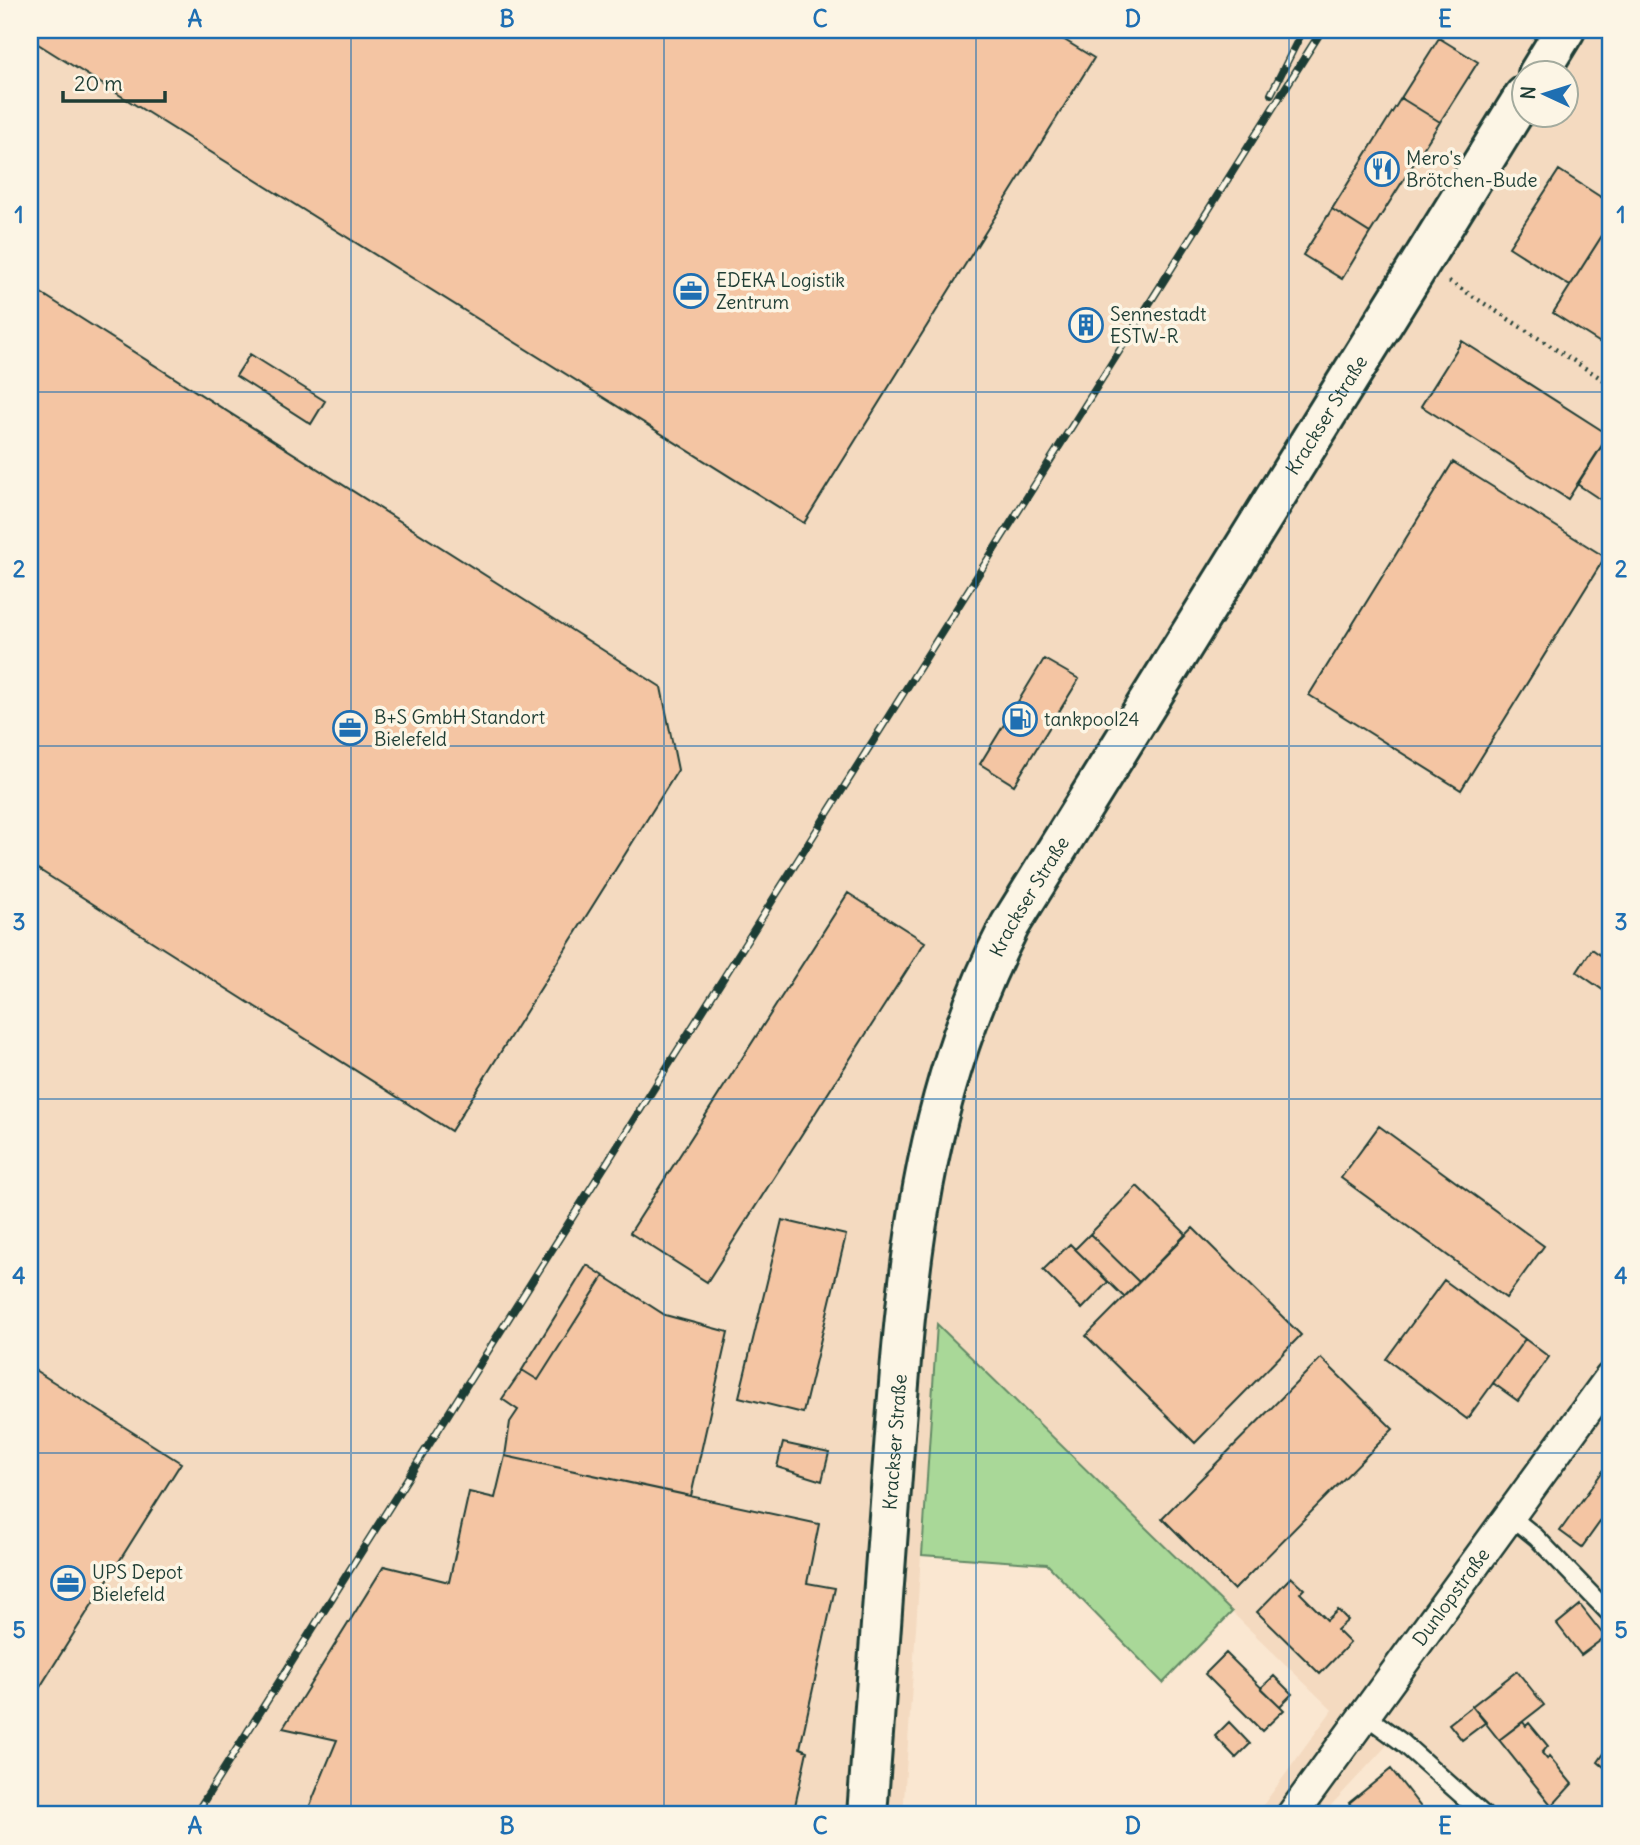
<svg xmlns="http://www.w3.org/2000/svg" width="1640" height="1845" viewBox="0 0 1640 1845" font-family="Delius,sans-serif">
<rect width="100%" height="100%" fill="#fae7d1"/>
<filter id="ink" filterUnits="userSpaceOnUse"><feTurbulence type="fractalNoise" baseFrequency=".0143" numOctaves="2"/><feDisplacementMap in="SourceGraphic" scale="14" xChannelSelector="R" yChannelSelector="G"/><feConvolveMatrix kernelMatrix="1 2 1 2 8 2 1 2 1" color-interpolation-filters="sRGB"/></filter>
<g filter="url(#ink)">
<path fill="#f4dac0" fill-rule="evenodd" d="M30 30H1610V1815H1469L1391 1741 1322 1815H1256L1332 1710 937 1324 903 1815H30ZM1524 74H1566V116H1524Z"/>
<path fill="#a9d898" stroke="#648a66" stroke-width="2" d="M937 1324 1232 1612 1163 1683 1047 1564 922 1555Z"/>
<path fill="#f4c5a3" stroke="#1f3d34" stroke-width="2" d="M30 30H1048L1094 58 804 523 30 39Z
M1439 38 1478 62 1440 122 1401 98Z
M1401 98 1440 122 1370 233 1332 209Z
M1559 170 1610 203V223L1570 286 1509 247Z
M1332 209 1370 233 1342 279 1303 255Z
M1605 231 1610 235V349L1553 313Z
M30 286 661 687 678 770 451 1131 30 864Z
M1085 315 1096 322 1087 336 1077 329Z
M1462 341 1609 435 1568 499 1421 406Z
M250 354 325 401 311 424 236 376Z
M1610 433V506L1577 484Z
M1453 462 1605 557 1461 790 1309 695Z
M1044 659 1079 679 1014 785 980 764Z
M848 893 925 942 707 1282 630 1233Z
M1592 949 1610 962V995L1577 972Z
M1379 1126 1544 1246 1506 1298 1341 1178Z
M1137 1186 1186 1234 1139 1282 1090 1234Z
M782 1220 846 1235 803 1413 739 1397Z
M1193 1228 1301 1335 1195 1443 1086 1336Z
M1090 1234 1139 1282 1124 1297 1075 1249Z
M1070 1244 1108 1282 1082 1309 1043 1270Z
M587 1265 604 1276 538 1380 522 1370Z
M604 1276 665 1315 728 1332 691 1496 505 1456 510 1422 518 1410 502 1399 522 1370 538 1380Z
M1444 1280 1525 1339 1467 1419 1386 1359Z
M1525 1339 1549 1357 1518 1401 1493 1383Z
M1321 1358 1393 1429 1234 1590 1162 1518Z
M30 1367 181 1463 30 1703Z
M783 1443 829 1453 822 1481 777 1467Z
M505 1456 819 1524 807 1583 835 1588 800 1748 807 1751 793 1815H306L337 1740 283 1728 384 1566 449 1582 469 1492 495 1498Z
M1610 1461V1508L1582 1547 1560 1531Z
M1291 1577 1304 1589 1300 1593 1327 1620 1338 1610 1348 1620 1337 1630 1350 1643 1320 1674 1257 1612Z
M1580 1605 1605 1637 1581 1655 1557 1624Z
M1226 1653 1284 1710 1262 1731 1205 1674Z
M1517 1671 1544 1705 1499 1740 1472 1706Z
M1274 1676 1292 1694 1280 1706 1261 1688Z
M1472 1706 1486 1722 1462 1740 1449 1724Z
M1229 1722 1250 1744 1236 1758 1215 1736Z
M1523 1722 1526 1726 1529 1723 1548 1746 1542 1753 1547 1759 1549 1756 1572 1784 1552 1806 1499 1740Z
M1610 1745V1772L1598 1762Z
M1391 1769 1427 1815H1359L1349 1803Z"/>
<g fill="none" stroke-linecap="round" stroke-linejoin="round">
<g stroke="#1f3d34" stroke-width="21">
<path id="lane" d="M1510 1516 1536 1537 1610 1614
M1365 1715 1403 1743 1484 1815"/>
</g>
<g stroke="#1f3d34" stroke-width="35">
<g id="street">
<path id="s1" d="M1292 1815 1610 1378"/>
</g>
</g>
<g stroke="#1f3d34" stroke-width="44">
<g id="secondary">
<path d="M1538 74 1565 30"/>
<path id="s2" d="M867 1815C875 1698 884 1580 893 1462 907 1271 920 1099 1010 925L1524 96"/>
</g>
</g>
<path stroke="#1f3d34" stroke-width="4.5" stroke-dasharray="2 5" stroke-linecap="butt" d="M1449 281 1610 384"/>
<use href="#lane" stroke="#fcf5e5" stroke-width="16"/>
<use href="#street" stroke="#fcf5e5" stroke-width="30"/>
<use href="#secondary" stroke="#fcf5e5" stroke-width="38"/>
<g stroke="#1f3d34" stroke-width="8">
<path id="rail" d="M1271 94 1303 30
M195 1815 1322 30"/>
</g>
<use href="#rail" stroke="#fcf5e5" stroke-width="5" stroke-dasharray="16" stroke-linecap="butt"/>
</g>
</g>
<path fill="none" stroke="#1f6fb2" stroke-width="2" stroke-opacity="0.55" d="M351 30V1815M664 30V1815M976 30V1815M1289 30V1815M30 392H1610M30 746H1610M30 1099H1610M30 1453H1610"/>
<defs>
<g id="restaurant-ring" transform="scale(1.75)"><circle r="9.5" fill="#fcf5e5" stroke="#1f6fb2" stroke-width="1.5"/><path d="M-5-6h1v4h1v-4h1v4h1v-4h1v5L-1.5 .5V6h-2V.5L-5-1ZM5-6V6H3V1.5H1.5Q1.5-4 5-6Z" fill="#1f6fb2"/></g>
<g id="office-ring" transform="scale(1.75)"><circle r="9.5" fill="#fcf5e5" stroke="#1f6fb2" stroke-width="1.5"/><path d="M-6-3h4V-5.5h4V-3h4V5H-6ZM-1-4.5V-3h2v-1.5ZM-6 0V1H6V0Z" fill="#1f6fb2"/></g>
<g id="building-ring" transform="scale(1.75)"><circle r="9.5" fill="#fcf5e5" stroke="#1f6fb2" stroke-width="1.5"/><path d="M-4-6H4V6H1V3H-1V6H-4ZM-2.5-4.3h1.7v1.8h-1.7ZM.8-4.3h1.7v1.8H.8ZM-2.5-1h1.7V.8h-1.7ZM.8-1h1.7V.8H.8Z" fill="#1f6fb2"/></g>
<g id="fuel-ring" transform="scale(1.75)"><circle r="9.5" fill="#fcf5e5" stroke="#1f6fb2" stroke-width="1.5"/><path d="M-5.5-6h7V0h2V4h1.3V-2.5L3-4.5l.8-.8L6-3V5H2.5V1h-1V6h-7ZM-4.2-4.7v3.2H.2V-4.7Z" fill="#1f6fb2"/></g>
</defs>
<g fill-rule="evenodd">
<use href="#restaurant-ring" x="1382" y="169"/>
<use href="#office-ring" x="691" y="291"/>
<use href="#building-ring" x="1086" y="325"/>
<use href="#fuel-ring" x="1020" y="719"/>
<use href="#office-ring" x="350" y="728"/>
<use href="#office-ring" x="68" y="1583"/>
</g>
<g text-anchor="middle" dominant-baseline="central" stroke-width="7" stroke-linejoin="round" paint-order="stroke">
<g font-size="19" fill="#1f3d34" stroke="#fcf5e5" text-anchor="start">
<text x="1406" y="158">Mero's<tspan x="1406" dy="22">Brötchen-Bude</tspan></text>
<text x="716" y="280">EDEKA Logistik<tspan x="716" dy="22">Zentrum</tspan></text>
<text x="1110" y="314">Sennestadt<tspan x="1110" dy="22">ESTW-R</tspan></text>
<text x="374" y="717">B+S GmbH Standort<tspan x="374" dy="22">Bielefeld</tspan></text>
<text x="1044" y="719">tankpool24</text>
<text x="92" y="1572">UPS Depot<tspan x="92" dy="22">Bielefeld</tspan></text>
</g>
<g font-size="19" fill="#1f3d34" stroke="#fcf5e5">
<text stroke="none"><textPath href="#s2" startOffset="1508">Krackser Straße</textPath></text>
<text stroke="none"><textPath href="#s2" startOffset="942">Krackser Straße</textPath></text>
<text stroke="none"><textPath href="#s2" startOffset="374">Krackser Straße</textPath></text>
<text stroke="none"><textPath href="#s1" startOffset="270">Dunlopstraße</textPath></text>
</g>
</g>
<rect width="1640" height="1845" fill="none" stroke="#fcf5e5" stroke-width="77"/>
<g transform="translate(1545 94) rotate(274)"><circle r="33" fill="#fcf5e5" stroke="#a4ab9e" stroke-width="2"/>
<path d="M0-5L12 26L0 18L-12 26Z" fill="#1f6fb2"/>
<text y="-10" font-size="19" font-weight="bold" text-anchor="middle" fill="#1f3d34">N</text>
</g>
<path d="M63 91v10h102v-10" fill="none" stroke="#1f3d34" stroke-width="3.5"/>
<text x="74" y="91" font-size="21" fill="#1f3d34" stroke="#fcf5e5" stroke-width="5" paint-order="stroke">20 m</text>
<rect x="38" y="38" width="1564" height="1768" fill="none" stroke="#1f6fb2" stroke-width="2.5"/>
<g font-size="23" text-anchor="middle" font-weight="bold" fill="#1f6fb2">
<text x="195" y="27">A</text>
<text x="507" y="27">B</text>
<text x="820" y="27">C</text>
<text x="1133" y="27">D</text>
<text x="1445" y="27">E</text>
<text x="19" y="223">1</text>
<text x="1621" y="223">1</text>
<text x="19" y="577">2</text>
<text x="1621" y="577">2</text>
<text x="19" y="930">3</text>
<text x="1621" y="930">3</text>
<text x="19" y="1284">4</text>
<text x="1621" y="1284">4</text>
<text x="19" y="1638">5</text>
<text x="1621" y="1638">5</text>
<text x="195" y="1834">A</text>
<text x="507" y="1834">B</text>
<text x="820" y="1834">C</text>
<text x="1133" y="1834">D</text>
<text x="1445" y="1834">E</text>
</g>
</svg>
